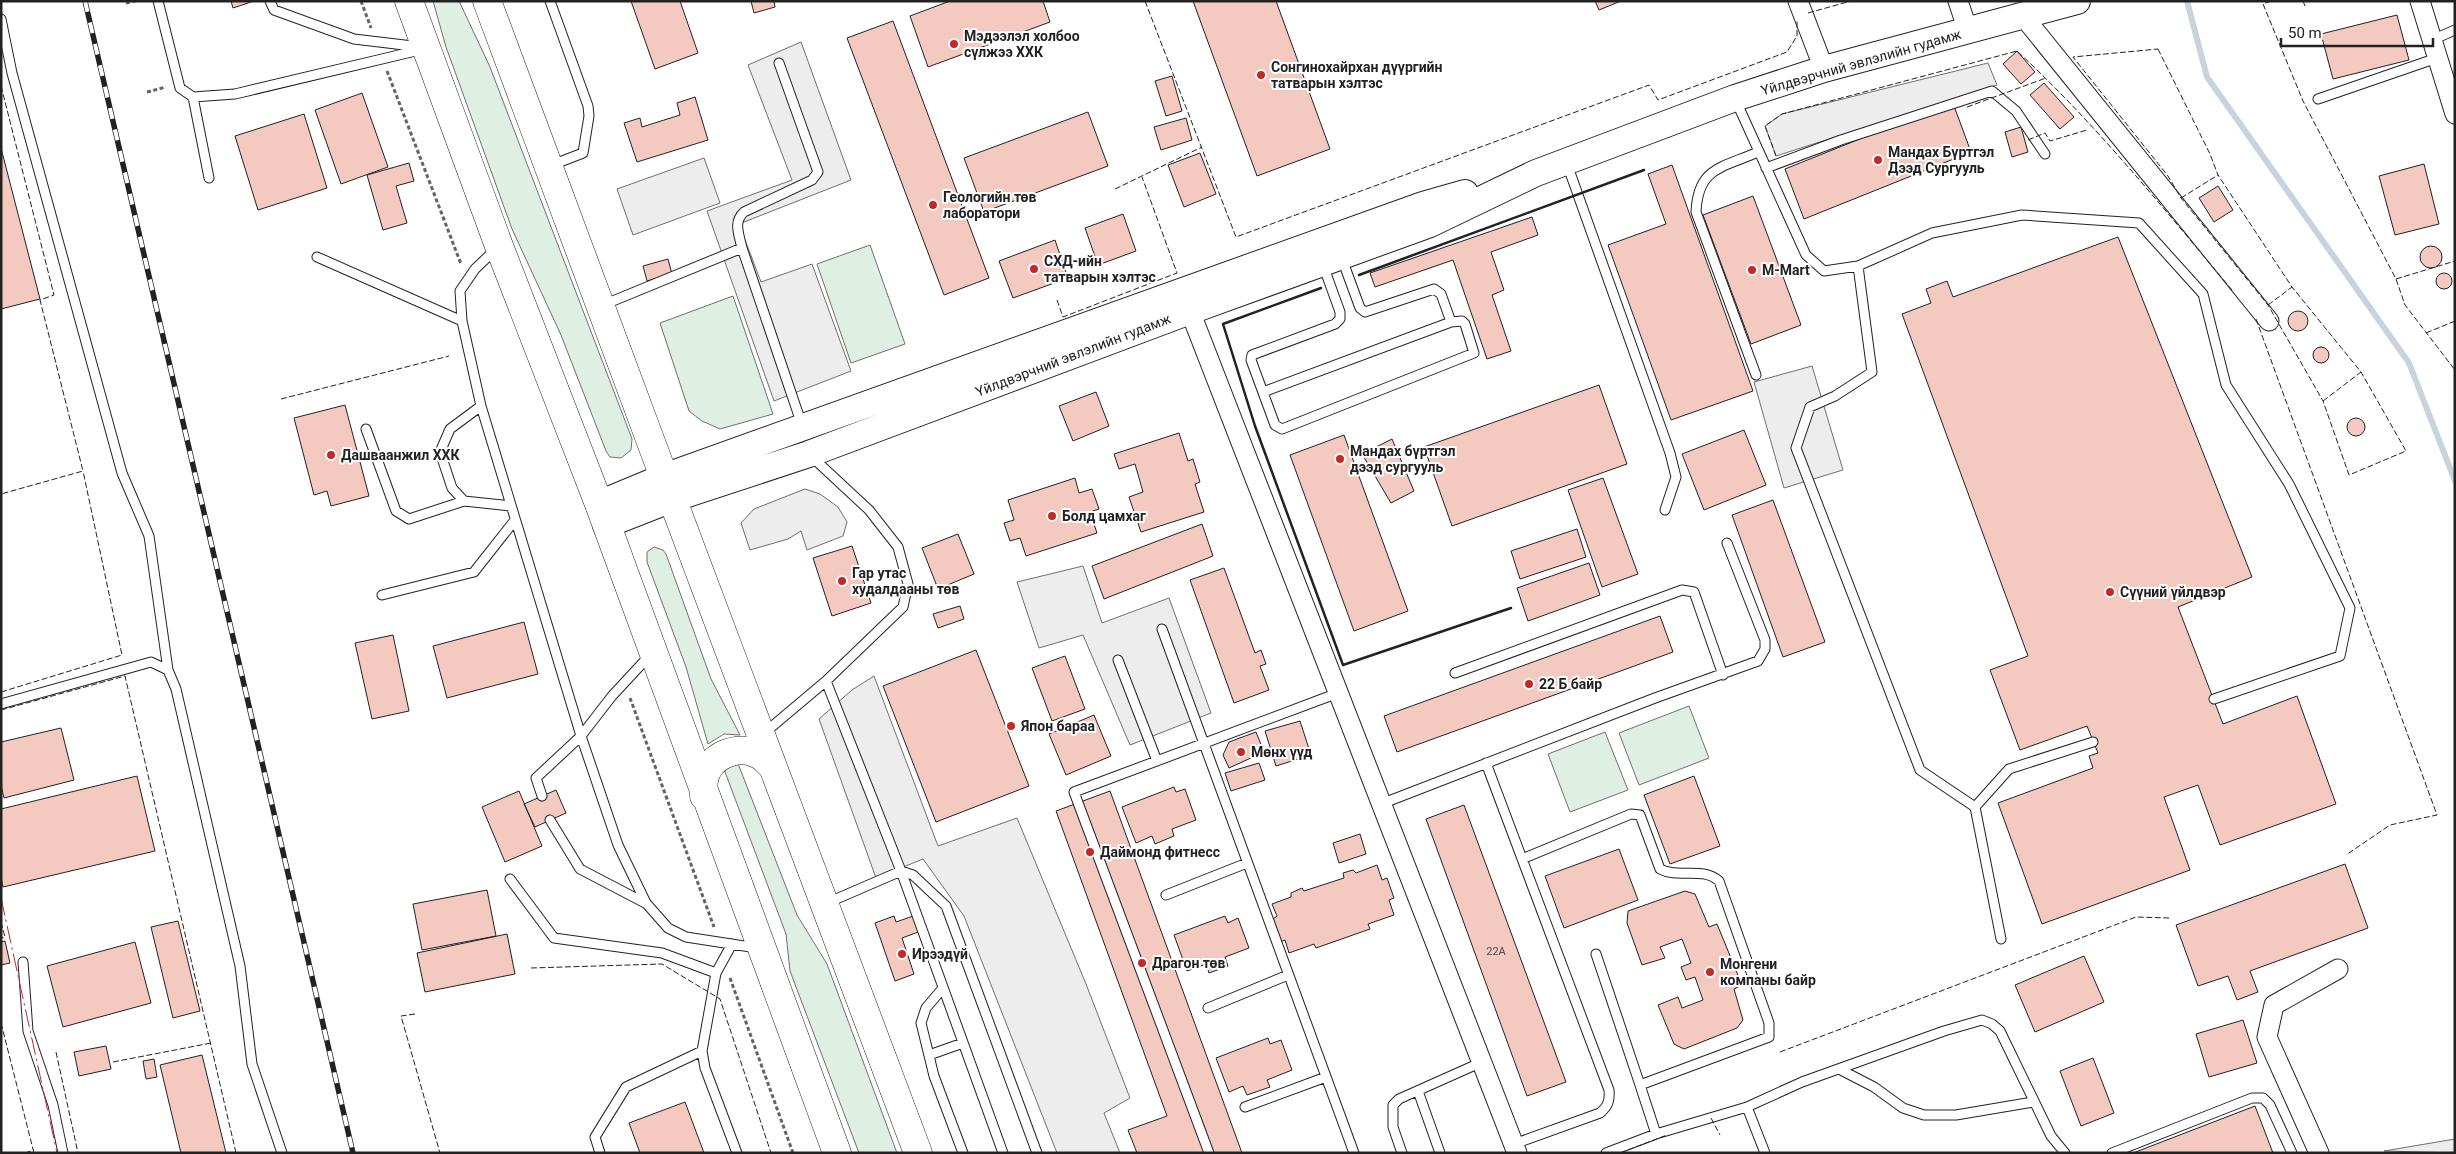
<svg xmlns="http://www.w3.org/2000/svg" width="2456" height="1154" viewBox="0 0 2456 1154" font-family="Roboto,sans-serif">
<rect width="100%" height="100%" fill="#fff"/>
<path fill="#e0efe3" stroke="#6f6f6f" d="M433 1H459L490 67 632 439 631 450 621 458 610 457 606 451 561 335 512 229 446 47Z
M870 245 905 344 851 363 817 264Z
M733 296 773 414 720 429 702 421 689 411 660 323Z
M654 547 663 550 666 554 711 679 740 735 724 734 708 744 686 667 647 562V552Z
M1689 706 1709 758 1639 785 1619 733Z
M1605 732 1628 790 1570 812 1548 754Z
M737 761 797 915 827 964 897 1153H859L790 971 786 934 725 772V765Z"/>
<path fill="#ededed" stroke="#6f6f6f" d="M801 42 851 180 739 224 761 282 812 264 851 371 774 401 707 211 792 180 748 65Z
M1988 63 1997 85 1776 156 1765 126 1782 114Z
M704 158 720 203 633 235 617 189Z
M1812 366 1843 470 1784 488 1754 382Z
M805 489 820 494 838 507 847 522 843 536 807 550 801 531 788 539 750 550 741 523 754 509Z
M1083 566 1102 623 1169 598 1211 713 1130 745 1083 635 1039 648 1017 582Z
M874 676 938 846 1017 818 1086 984 1130 1098 1104 1113 1120 1153H1057L964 916 923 859 876 878 819 719 852 690Z
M2455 1139V1153L2384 1151Z"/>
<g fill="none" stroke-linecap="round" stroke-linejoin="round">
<path stroke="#c7d3dd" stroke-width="6" d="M2187 1 2207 77 2409 363 2455 481"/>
</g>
<path fill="#f3c9c0" stroke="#222" d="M231 1H254L233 8Z
M631 1H680L698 53 655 69Z
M751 1H774L775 7 754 13Z
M950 1H1043L1050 22 928 67 910 16Z
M1193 1H1276L1330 149 1257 176Z
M1595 1H1621L1599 10Z
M2397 15 2409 60 2333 79 2321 34Z
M893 21 989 278 944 295 847 38Z
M2017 51 2035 72 2021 84 2003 64Z
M1172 76 1182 111 1166 116 1155 81Z
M2044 83 2074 117 2060 129 2030 95Z
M362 93 388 167 341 184 315 110Z
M695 97 708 140 637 162 624 123 640 118 642 127 680 115 677 103Z
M1954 106 1971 152 1804 219 1785 169 1892 126Z
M1088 112 1108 166 984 212 964 158Z
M304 114 327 188 258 210 235 136Z
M1186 118 1192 140 1161 150 1154 127Z
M2021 127 2028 152 2012 157 2005 132Z
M1 148 40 299 1 309Z
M1200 153 1216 194 1184 207 1168 165Z
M409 163 414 181 396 186 407 223 383 230 367 175Z
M2424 164 2439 224 2395 235 2379 176Z
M1672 165 1753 391 1671 420 1608 245 1666 224 1648 174Z
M2218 186 2233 210 2214 222 2199 198Z
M1753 196 1801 325 1751 344 1703 215Z
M1123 214 1136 251 1098 265 1085 228Z
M1532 217 1538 235 1491 252 1504 290 1492 295 1511 351 1487 359 1453 260 1375 287 1370 273Z
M2118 237 2252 577 2178 607 2223 724 2297 696 2336 804 2220 845 2198 785 2164 797 2190 870 2042 924 1998 803 2093 768 2089 756 2098 753 2087 726 2020 750 1990 670 2028 656 1902 314 1931 303 1926 289 1947 281 1953 297Z
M1055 240 1068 278 1013 298 999 261Z
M2420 257a11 11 0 1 1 22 0a11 11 0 1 1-22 0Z
M668 259 672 274 647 281 643 266Z
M2436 281a8 8 0 1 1 16 0a8 8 0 1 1-16 0Z
M2288 321a10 10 0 1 1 20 0a10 10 0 1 1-20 0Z
M2313 355a8 8 0 1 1 16 0a8 8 0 1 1-16 0Z
M1599 385 1627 464 1452 526 1424 447Z
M1096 392 1109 426 1073 441 1059 406Z
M345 405 369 496 331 506 327 491 314 495 294 418Z
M2347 427a9 9 0 1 1 18 0a9 9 0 1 1-18 0Z
M1744 430 1766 485 1704 510 1682 454Z
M1179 433 1188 461 1193 459 1200 482 1195 484 1204 512 1141 532 1129 497 1143 492 1135 464 1119 469 1114 454Z
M1344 435 1408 611 1354 631 1290 455Z
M1392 439 1414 491 1391 503 1362 454Z
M1075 478 1079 493 1092 489 1099 509 1090 512 1097 533 1026 556 1020 538 1010 541 1004 523 1014 520 1008 500Z
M1603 478 1638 574 1602 587 1568 490Z
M1773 500 1825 642 1783 657 1732 515Z
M1202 524 1213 556 1104 599 1092 566Z
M1577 529 1586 557 1520 579 1511 551Z
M958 534 974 574 938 589 922 548Z
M852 546 871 603 832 616 813 558Z
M1589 563 1600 595 1528 621 1517 588Z
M1224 568 1255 653 1261 650 1266 664 1260 666 1269 690 1234 703 1190 580Z
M960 606 964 619 938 628 933 614Z
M1660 616 1673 652 1397 752 1384 716Z
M524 622 538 674 447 698 433 646Z
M393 635 409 711 372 719 355 643Z
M976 650 1029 786 936 822 883 686Z
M1065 656 1085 709 1052 721 1032 668Z
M1094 715 1111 756 1066 775 1049 734Z
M1300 721 1311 755 1276 766 1265 731Z
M61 728 74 780 4 798 1 785V742Z
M1256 732 1264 752 1229 768 1223 755 1229 742Z
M1259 763 1265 780 1231 791 1225 773Z
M137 776 155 851 3 887 1 878V809Z
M1694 776 1720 846 1670 864 1644 795Z
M1174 787 1176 792 1185 789 1196 820 1172 829 1174 836 1155 844 1152 836 1136 843 1122 807Z
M556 790 566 813 535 827 524 804Z
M519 791 542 846 505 862 482 807Z
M1110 791 1242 1153H1137L1128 1130 1167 1116 1056 811Z
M1464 805 1566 1082 1527 1096 1426 819Z
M1360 834 1366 854 1339 863 1333 843Z
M1619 849 1638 900 1564 928 1545 876Z
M2345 864 2368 928 2250 971 2258 992 2237 1000 2228 976 2198 986 2176 925Z
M1377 865 1382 880 1387 878 1394 898 1389 900 1394 915 1368 924 1370 929 1316 948 1314 944 1289 953 1285 940 1280 942 1273 919 1277 916 1272 904 1291 897V893L1302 888 1304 891 1344 878 1343 873 1353 870 1356 873Z
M487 890 496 936 422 950 413 904Z
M1685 891 1695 894 1709 927 1717 924 1742 985 1734 989 1743 1020 1737 1028 1684 1049 1674 1044 1658 1005 1678 997 1682 1008 1703 1000 1695 977 1686 980 1681 967 1691 963 1682 939 1660 947 1665 958 1642 965 1627 923 1628 911Z
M916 915 921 931 902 938 914 974 895 981 875 923 894 916 896 922Z
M1225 916 1228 923 1238 918 1249 948 1225 957 1228 966 1209 973 1206 964 1187 971 1174 935Z
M178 921 200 1011 173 1018 151 927Z
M507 934 515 974 425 992 417 953Z
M5 941 10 963 1 965V942Z
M135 942 151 1003 63 1027 47 966Z
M2084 956 2104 1002 2035 1032 2015 985Z
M2243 1020 2257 1063 2209 1077 2196 1034Z
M1268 1038 1270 1044 1281 1040 1292 1070 1267 1080 1270 1087 1247 1095 1243 1086 1229 1092 1216 1058Z
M106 1046 111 1069 79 1076 74 1052Z
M202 1055 226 1153H181L160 1065Z
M2093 1058 2114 1113 2081 1126 2060 1071Z
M154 1059 157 1077 146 1079 143 1061Z
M685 1102 704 1153H640L629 1123Z
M2255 1106 2273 1153H2133Z"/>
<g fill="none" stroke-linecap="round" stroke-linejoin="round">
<g stroke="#222" stroke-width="11">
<path id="service" d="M158 1 180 88 193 97 235 94 424 49
M270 1 274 10 354 39 421 47
M550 1 588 106 589 116 583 153 552 165
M1 19 12 73 122 473 149 536 168 670
M2432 40 2455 30
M193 97 209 178
M2318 99 2437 58
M1736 101 1806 255 1824 271 1858 266 1932 233 2022 215 2139 223 2203 294 2226 385 2289 484 2350 608 2340 656 2214 699
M1567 164 1670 453 1676 477 1665 510
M1766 168 1841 140 1992 91 2016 111 2045 154
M497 248 475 269 460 291 462 321 481 406 581 736 618 845 646 903 668 928 686 937 757 948
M742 248 802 425
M317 257 462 321
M1342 259 1360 308 1365 312 1434 289 1441 294 1451 322
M1858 266 1872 372 1835 396 1810 407 1796 448 1920 770 1975 807
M603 305 742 248C739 234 733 222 744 212L812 180 818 172 779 63
M1756 375 1696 212C1698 167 1722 168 1758 152
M1263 392 1451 322 1462 321 1465 324 1474 353 1282 429 1275 425 1251 360 1252 355 1335 324 1340 319V312L1323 265
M481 406 450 429 440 452 452 488 464 501 511 506
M366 429 396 511 409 519 464 501
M812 457 869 510 898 547 908 584 903 607 826 681 901 871 1003 1153
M382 595 474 572 515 520
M1162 629 1354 1153
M1118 660 1157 761
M1455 673 1682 590 1694 592 1723 675
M1 704 151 662 168 670 176 689 240 966 252 1064 282 1153
M763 734 826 681
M1486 763 1609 1090C1610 1101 1608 1106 1600 1113L1514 1144
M542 796 536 778 581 736 612 696 650 655
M1381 804 1655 698 1758 661 1765 649V640L1727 543
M550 820 580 869 645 903
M1522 859 1631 814 1640 815 1660 869C1678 879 1702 866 1719 881L1769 1023V1037L1640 1085 1596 954
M510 879 554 938 662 953 716 973
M1166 895 1247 863
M827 903 901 871 913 875 946 906 1037 1153
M2001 939 1975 807 2009 769 2093 742
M732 944 716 973 702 1051 705 1068 737 1153
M23 962 28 1031 53 1105 63 1153
M943 988 926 1008 921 1023 934 1076 963 1153
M1208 1008 1288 975
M929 1055 963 1043
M1839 1069 1874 1087 1903 1108 1924 1115H1956L2033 1102
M1640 1085 1656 1134
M1418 1091 1440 1153
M1245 1107 1326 1077
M1747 1107 1765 1153
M600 1153 595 1137 626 1087 702 1051
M1209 1153 1074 792 1338 693
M1402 1153 1393 1127V1105L1399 1099 1482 1062
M1606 1153 1656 1134 1747 1107 1802 1082 1944 1031 1982 1020 1992 1024 2000 1031 2051 1136 2065 1153
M2112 1153 2252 1098H2263L2270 1105 2292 1153"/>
</g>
<g stroke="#222" stroke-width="21">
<path id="minor" d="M1798 1 1824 69
M1958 1 1968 31
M2420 1 2455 114
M2023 16 2269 321
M1190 311 1517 1153
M2319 1153 2267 1037 2274 1005 2338 969"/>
</g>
<g stroke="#222" stroke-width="28">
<path id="secondary" d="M599 504 664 477 1423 205 1465 193
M606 525 672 499 809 454 1190 311 1430 224 1536 173 1735 98 1824 69 2077 1"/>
</g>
<g stroke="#222" stroke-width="29">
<path id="trunk" d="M409 1 499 246 599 504 837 1153
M487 1 664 477 918 1153
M704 796C704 791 703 785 704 780 708 756 737 744 757 754 763 756 768 763 773 767"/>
</g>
<path stroke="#646464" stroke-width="3" stroke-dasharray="4 2.5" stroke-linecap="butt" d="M361 1 371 28
M126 3 135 1
M387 71 461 264
M147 92 166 87
M630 698 714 927
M730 978 793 1153"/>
<use href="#service" stroke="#fff" stroke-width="9"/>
<use href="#minor" stroke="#fff" stroke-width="19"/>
<use href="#secondary" stroke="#fff" stroke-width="26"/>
<use href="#trunk" stroke="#fff" stroke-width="28"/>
<g stroke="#222" stroke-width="5.5">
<path id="rail" d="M85 1 353 1153"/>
</g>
<use href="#rail" stroke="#fff" stroke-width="4" stroke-dasharray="11" stroke-linecap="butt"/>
<path stroke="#222" stroke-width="1" stroke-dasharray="6 2.5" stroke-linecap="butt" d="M1145 1 1236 237 1649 85 1658 100 1787 52 1797 36V20
M2271 1 2263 4 2303 101 2396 279 2405 305 2455 370
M2303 1 2305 6
M1808 13 1851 1
M2158 49 2210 154 2218 175 2292 287 2361 372 2406 451 2349 475 2323 401 2268 305 2181 198 2168 176 2073 57Z
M1 86 54 295 40 300 83 471 1 494
M1967 107 2046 78
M2028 140 2045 133 2050 141 2087 130
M1776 156 1765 126 1782 114 2017 51C2095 123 2164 209 2232 290
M1115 189 1202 147
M2181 198 2218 175
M2396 279 2455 261
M1057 300 1063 317 1177 273 1142 177
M2268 305 2292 287
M2256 319 2437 815 2390 825 2346 855
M2426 333 2455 321
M281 399 449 356
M2323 401 2361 372
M1 692 122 655 83 471
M1 710 125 676 236 1153
M1 922 5 937 1 938
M531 968 662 964 720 999 771 1153
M415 1014 401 1016 440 1153
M1 1023 34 1153
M56 1052 78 1153
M1780 1052 2136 917 2169 918
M113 1062 211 1043
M1711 1118 1720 1135
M25 1153 34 1150
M1620 1153 1667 1135"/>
<path stroke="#222" stroke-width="2.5" d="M1359 275 1644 170
M1321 288 1223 324 1255 426 1343 665 1511 608"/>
<path stroke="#c62828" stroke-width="1" stroke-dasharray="18 4 2.5 4" stroke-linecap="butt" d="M1 898 57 1153"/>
</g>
<g fill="#c62828" stroke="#fff" stroke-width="2">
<circle cx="954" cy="44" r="5"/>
<circle cx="1261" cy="75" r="5"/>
<circle cx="1878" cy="160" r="5"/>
<circle cx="933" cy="205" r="5"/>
<circle cx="1034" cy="269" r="5"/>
<circle cx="1752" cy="270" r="5"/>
<circle cx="331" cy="455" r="5"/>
<circle cx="1340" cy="459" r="5"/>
<circle cx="1052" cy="516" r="5"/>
<circle cx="842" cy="581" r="5"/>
<circle cx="2110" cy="592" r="5"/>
<circle cx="1529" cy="684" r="5"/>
<circle cx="1011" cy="726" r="5"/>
<circle cx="1241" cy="752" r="5"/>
<circle cx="1090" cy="852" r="5"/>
<circle cx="902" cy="954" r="5"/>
<circle cx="1142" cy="963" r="5"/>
<circle cx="1710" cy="972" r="5"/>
</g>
<g text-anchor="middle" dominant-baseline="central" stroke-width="4" stroke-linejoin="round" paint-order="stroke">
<g font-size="11" fill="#564c4a">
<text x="1496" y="951">22А</text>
</g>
<g font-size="14" font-weight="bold" fill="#222" stroke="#fff" text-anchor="start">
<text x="964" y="36">Мэдээлэл холбоо<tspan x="964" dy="16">сүлжээ ХХК</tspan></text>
<text x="1271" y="67">Сонгинохайрхан дүүргийн<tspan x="1271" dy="16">татварын хэлтэс</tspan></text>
<text x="1888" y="152">Мандах Бүртгэл<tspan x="1888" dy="16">Дээд Сургууль</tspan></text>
<text x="943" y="197">Геологийн төв<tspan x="943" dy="16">лаборатори</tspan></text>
<text x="1044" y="261">СХД-ийн<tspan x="1044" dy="16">татварын хэлтэс</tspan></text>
<text x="1762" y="270">M-Mart</text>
<text x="1350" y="451">Мандах бүртгэл<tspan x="1350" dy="16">дээд сургууль</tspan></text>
<text x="341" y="455">Дашваанжил ХХК</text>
<text x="1062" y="516">Болд цамхаг</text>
<text x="852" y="573">Гар утас<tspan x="852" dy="16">худалдааны төв</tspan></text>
<text x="2120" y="592">Сүүний үйлдвэр</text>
<text x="1539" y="684">22 Б байр</text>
<text x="1021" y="726">Япон бараа</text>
<text x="1251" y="752">Мөнх үүд</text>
<text x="1100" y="852">Даймонд фитнесс</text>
<text x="912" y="954">Ирээдүй</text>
<text x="1152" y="963">Драгон төв</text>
<text x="1720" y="964">Монгени<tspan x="1720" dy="16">компаны байр</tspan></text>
</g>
<g font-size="14" fill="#222" stroke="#fff">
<text transform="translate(1861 62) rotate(-16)">Үйлдвэрчний эвлэлийн гудамж</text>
<text transform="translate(1073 355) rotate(-21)">Үйлдвэрчний эвлэлийн гудамж</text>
</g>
</g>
<rect width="2456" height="1154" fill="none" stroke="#222222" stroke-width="5"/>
<path d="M2281 38v8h152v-8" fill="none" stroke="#222222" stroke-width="2.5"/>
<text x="2288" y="38" font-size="15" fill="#222222" stroke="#ffffff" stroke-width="4" paint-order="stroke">50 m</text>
</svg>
